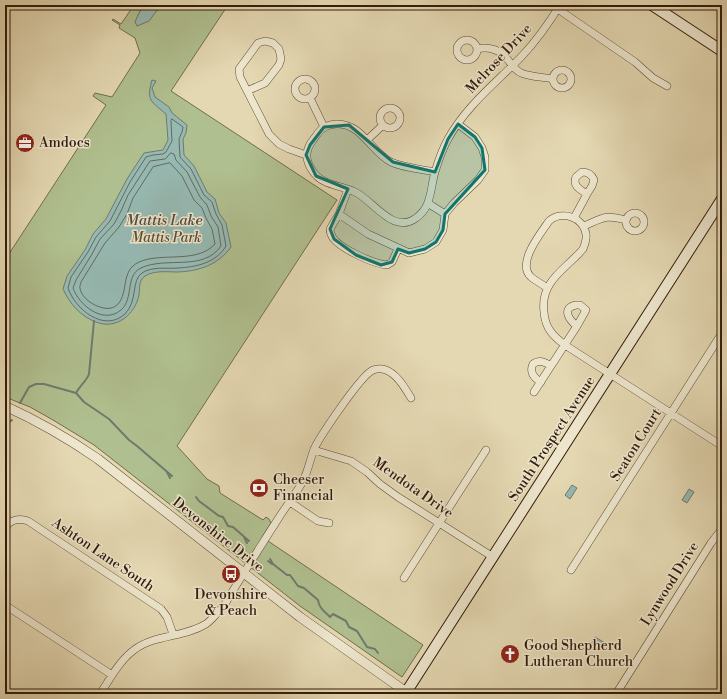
<svg xmlns="http://www.w3.org/2000/svg" width="727" height="699" viewBox="0 0 727 699" font-family="'Libre Bodoni',serif">
<rect width="100%" height="100%" fill="#e4d8b2"/>
<filter id="stains"><feTurbulence type="fractalNoise" baseFrequency=".005" numOctaves="4"/><feColorMatrix values="0 0 0 0 .2 0 0 0 0 .09 0 0 0 0 .02 0 0 0 .5 -.17"/></filter>
<radialGradient id="worn" r=".72"><stop offset=".6" stop-color="#630" stop-opacity="0"/><stop offset="1" stop-color="#630" stop-opacity=".3"/></radialGradient>
<path fill="#b0bf8f" stroke="#726d4d" d="M134 5H144L138 15 155 12 161 5H228L171 91 337 200 177 446 207 479 219 486 220 493 263 520 266 517 269 519 271 523 262 537 423 645 402 677 300 606 94 445 53 420 30 407 5 397V260L106 105 93 96 95 93 112 97 140 53 135 38 119 28 120 25 112 20 113 19 121 24Z"/>
<path fill="#96b9b2" stroke="#6e7a6f" d="M144 5H161L149 21 137 26 135 22 138 15Z
M152 80 156 81 152 88 155 97 169 107 172 113 187 125 186 133 183 139 184 155 194 166 207 192 215 199 219 213 226 223 231 247C218 265 199 271 178 272 168 272 154 270 145 276 138 281 140 289 139 295 135 315 116 330 96 322 80 316 70 304 63 289L67 276 85 250 93 234 106 219 127 179 144 153 163 150 168 140 166 114C151 101 146 101 152 80Z
M572 485 577 488 570 499 565 495Z
M689 489 694 492 687 503 682 500Z
M595 637 605 643 602 648 597 645 596 647 591 644Z"/>
<g fill="none" stroke-linecap="round" stroke-linejoin="round">
<path stroke="#646a5e" stroke-width="1" d="M172 119 183 127 182 132 179 139 180 157 191 169 204 195 212 202 216 214 222 225 226 246C216 263 196 267 178 268 167 269 152 266 142 273 131 280 138 301 125 314 104 333 75 309 68 288L71 277 88 252 96 237 110 221 130 182 146 157 153 155 163 154 166 152 172 141 171 121Z
M171 153 174 154 176 160 187 172 200 197 207 205 211 216 218 227 221 246C203 272 166 256 141 268 125 275 134 299 121 310 103 325 79 305 73 288L76 280 92 254 100 239 114 224 121 211 128 195 150 161 165 159Z
M170 163 182 176 194 200 202 208 206 218 212 229 215 244C197 264 162 252 139 262 120 271 129 292 118 304 108 316 81 301 80 288 79 287 81 284 81 282L105 243 119 227 127 214 133 198 153 167Z"/>
<path stroke="#6e7a6f" stroke-width="2" d="M76 393C80 385 86 382 89 374L94 321
M20 403 29 387 36 384H44L76 393 84 402 109 419 129 440 137 446 172 476
M5 425 12 420
M167 472 170 478
M196 497 199 501 219 516 223 517 228 526 233 527 249 541
M244 537 247 543
M270 559 273 564 287 575H290L298 586 304 588 318 600C319 608 324 611 330 617L333 614 346 621 349 627 357 631 367 647 375 649 378 653
M268 561 272 564"/>
<g stroke="#5f4a35" stroke-width="8">
<path id="minor" d="M552 5 635 62 653 78 667 86
M457 50a10 10 0 1 1 20 0a10 10 0 1 1-20 0Z
M477 49C489 46 501 50 508 60 512 65 515 70 521 73 531 77 543 77 553 79
M553 79a9 9 0 1 1 18 0a9 9 0 1 1-18 0Z
M295 89a10 10 0 1 1 20 0a10 10 0 1 1-20 0Z
M247 91 265 83 279 65 281 59 279 49 273 43 265 41 258 43 239 69 240 77 269 134 279 144 289 149 306 155
M310 98 324 127
M380 118a10 10 0 1 1 20 0a10 10 0 1 1-20 0Z
M367 140 383 125
M435 172C421 169 404 168 391 162 370 151 362 123 336 124 326 125 321 128 316 136 312 141 307 147 307 154 306 164 315 177 324 181 333 186 345 187 355 192 374 201 393 235 416 218 432 207 430 189 435 172 438 162 443 148 448 139 466 106 497 82 522 56 537 40 549 23 560 5
M582 172C588 172 592 175 594 180L592 186 587 194C581 190 572 186 576 177Z
M348 189 339 214 330 229C330 232 331 235 333 238 341 249 374 264 387 265L392 262 398 249
M429 204 445 214
M626 222a9 9 0 1 1 18 0a9 9 0 1 1-18 0Z
M339 214 368 234 409 253 425 249 436 242 443 230 445 214 454 203 478 180 485 170V157L482 148 475 137 458 124
M574 218 587 194
M584 226C603 218 605 214 626 220
M547 288C542 284 536 281 531 277 516 263 541 233 549 221 562 210 583 217 586 234 587 239 585 244 583 249 565 270 540 281 544 312 545 328 553 336 565 345L722 446
M576 305H580L586 310 577 326C569 320 561 308 576 305Z
M541 382C534 378 529 372 533 364 539 359 545 362 551 366
M534 392 577 326
M314 450 351 461 367 472 380 484 398 497 493 557
M290 502 318 521 329 523
M5 527C12 519 19 518 28 521L161 609 167 617 173 634
M571 570 722 333
M404 578 486 450
M5 605 112 675
M100 694C110 679 119 661 134 650 155 634 183 638 206 624 213 619 219 611 225 604 242 575 260 547 278 519 286 506 296 494 303 481 308 471 310 460 314 449 321 435 361 375 373 370 391 363 404 386 411 398
M616 694 711 543 722 529"/>
</g>
<g stroke="#5f4a35" stroke-width="10">
<path id="tertiary" d="M5 406C38 421 69 439 98 459L300 617 409 694"/>
</g>
<g stroke="#331b0b" stroke-width="12">
<path id="secondary" d="M652 5 722 51
M405 694 722 199"/>
</g>
<use href="#minor" stroke="#ede6cd" stroke-width="7"/>
<use href="#tertiary" stroke="#ede6cd" stroke-width="9"/>
<use href="#secondary" stroke="#ede6cd" stroke-width="10"/>
</g>
<path fill="#0f766e" fill-opacity="0.2" stroke="#0f766e" stroke-width="3" stroke-linejoin="round" d="M458 124 475 137 482 148 485 170 445 214 443 230 436 242 425 249 409 253 398 249 392 262 381 265 356 255 334 239 330 229 348 189 316 176 306 155 310 145 324 127 349 125 393 162 435 172 448 139Z"/>
<defs>
<g id="office-disc" transform="scale(1)"><circle r="9.5" fill="#8f2418" stroke="#ede6cd"/><path d="M-6-3h4V-5.5h4V-3h4V5H-6ZM-1-4.5V-3h2v-1.5ZM-6 0V1H6V0Z" fill="#fff"/></g>
<g id="bank-disc" transform="scale(1)"><circle r="9.5" fill="#8f2418" stroke="#ede6cd"/><path d="M-6-4H6V4H-6ZM0-2.3a2.3 2.3 0 1 0 0 4.6a2.3 2.3 0 1 0 0-4.6Z" fill="#fff"/></g>
<g id="bus-disc" transform="scale(1)"><circle r="9.5" fill="#8f2418" stroke="#ede6cd"/><path d="M-5-6H5V4H4V6H2V4H-2V6H-4V4H-5ZM-3.5-4V0h7V-4ZM-3.5 1.2v1.5H-2V1.2ZM2 1.2v1.5H3.5V1.2Z" fill="#fff"/></g>
<g id="church-disc" transform="scale(1)"><circle r="9.5" fill="#8f2418" stroke="#ede6cd"/><path d="M-1.2-6h2.4v3.5h3.3v2.4h-3.3V6h-2.4V-.1h-3.3v-2.4h3.3Z" fill="#fff"/></g>
</defs>
<g fill-rule="evenodd">
<use href="#office-disc" x="25" y="143"/>
<use href="#bank-disc" x="259" y="488"/>
<use href="#bus-disc" x="231" y="574"/>
<use href="#church-disc" x="510" y="654"/>
</g>
<g text-anchor="middle" dominant-baseline="central" stroke-width="3" stroke-linejoin="round" paint-order="stroke">
<g font-size="14" fill="#331b0b" stroke="#ede6cd">
<text transform="translate(499 59) rotate(-47)">Melrose Drive</text>
<text transform="translate(552 439) rotate(-57)">South Prospect Avenue</text>
<text transform="translate(636 445) rotate(-58)">Seaton Court</text>
<text transform="translate(413 488) rotate(35)">Mendota Drive</text>
<text transform="translate(218 535) rotate(38)">Devonshire Drive</text>
<text transform="translate(103 555) rotate(34)">Ashton Lane South</text>
<text transform="translate(670 584) rotate(-58)">Lynwood Drive</text>
</g>
<g font-size="14" fill="#331b0b" stroke="#ede6cd" text-anchor="start">
<text x="39" y="143">Amdocs</text>
<text x="273" y="480">Cheeser<tspan x="273" dy="16">Financial</tspan></text>
<text x="231" y="595" text-anchor="middle">Devonshire<tspan x="231" dy="16">&amp; Peach</tspan></text>
<text x="524" y="646">Good Shepherd<tspan x="524" dy="16">Lutheran Church</tspan></text>
</g>
<g font-size="14" font-style="italic" fill="#584c33" stroke="#ede6cd">
<text x="166" y="238">Mattis Park</text>
</g>
<g font-size="15" font-style="italic" fill="#514a3d" stroke="#ede6cd">
<text x="164" y="220">Mattis Lake</text>
</g>
</g>
<rect width="727" height="699" fill="none" stroke="#e4d8b2" stroke-width="20"/>
<rect x="6" y="6" width="715" height="687" fill="none" stroke="#331b0b" stroke-width="2"/>
<rect x="10" y="10" width="707" height="679" fill="none" stroke="#331b0b"/>
<rect width="100%" height="100%" filter="url(#stains)"/>
<rect width="100%" height="100%" fill="url(#worn)"/>
</svg>
